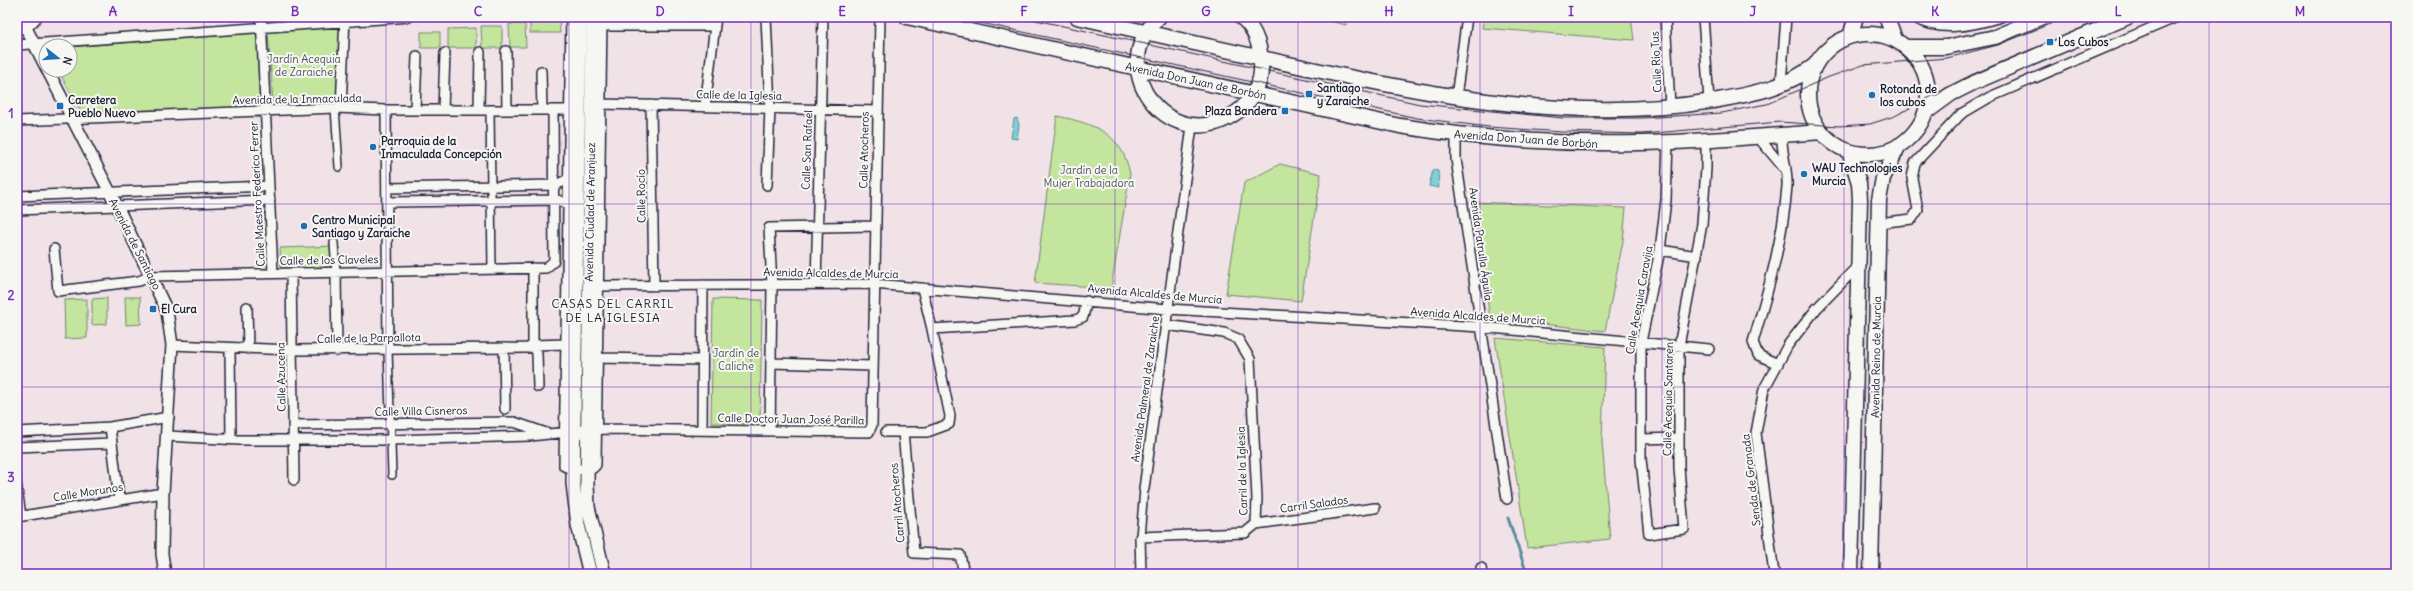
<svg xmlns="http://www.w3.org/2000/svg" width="2413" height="591" viewBox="0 0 2413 591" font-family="Delius,sans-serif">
<rect width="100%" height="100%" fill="#f1e2e8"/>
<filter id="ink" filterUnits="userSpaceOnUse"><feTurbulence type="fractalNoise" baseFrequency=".025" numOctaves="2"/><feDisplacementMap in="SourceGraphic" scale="8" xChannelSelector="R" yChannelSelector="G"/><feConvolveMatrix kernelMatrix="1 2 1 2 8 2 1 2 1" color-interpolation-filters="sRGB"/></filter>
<g filter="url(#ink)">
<path fill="#c3e59e" stroke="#72846c" d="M530 17H559L560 33H530Z
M1313 17H1347L1346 25Z
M1484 17H1631L1634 40 1482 28Z
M509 24H525L526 47H510Z
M481 26H502V48H482Z
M340 27 336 102 273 104 268 32Z
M476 28V48H448V29Z
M421 32H440V48H421Z
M257 33 262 107 81 112 58 70H70V47Z
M1057 116C1095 124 1122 133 1130 174L1111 288 1035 283Z
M1280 164 1321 174 1301 301 1226 294 1244 183Z
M1473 202 1626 208 1623 241 1605 331 1490 318Z
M339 246 340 267 281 268 280 248Z
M125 297H140L141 324 126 325Z
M107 298V324L92 325V299Z
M87 299V338L65 339 64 300Z
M713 299 762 300 760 424 711 423Z
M1495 338 1605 347 1602 441 1610 539 1527 548Z"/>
<path fill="#80d1d7" stroke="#5a8b99" d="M1017 118 1019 125 1017 139 1011 138 1014 119Z
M1433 170 1438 171 1439 188 1429 186Z"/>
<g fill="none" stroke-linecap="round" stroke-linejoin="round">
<path stroke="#5a8b99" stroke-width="3" d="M1508 518 1527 574"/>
<g stroke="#22223b" stroke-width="10">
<path id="pedestrian" d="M335 108 339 167
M490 110 492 269
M334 243 336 273
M388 350 392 475
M17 482 22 516
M1140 537 1144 489"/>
</g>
<g stroke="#22223b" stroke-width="12">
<path id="minor" d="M261 17 273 273
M571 17 564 466 573 470 593 468 596 465 602 17
M766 17 770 107 767 185
M1665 17 1670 106
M1703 17 1709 101
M1913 17C1941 33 1971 26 2001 17
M602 26H714
M17 45 409 17
M506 51 507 110
M541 71 542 110
M1781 84 1786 17
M1456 97 1467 17
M601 104 877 111
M651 105 654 286
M705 106 716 17
M341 108 345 17
M386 110 388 350
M415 110 417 56
M443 110 445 53
M479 110 480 52
M17 121 335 108 386 110H570
M1456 135V159L1507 499
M1757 136 1783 167
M1668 142 1666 200 1660 250 1641 342V459L1649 534 1684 529 1679 468V346L1702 224 1706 168V139
M387 188 556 185 568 179
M17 196 269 186
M387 202 558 200 568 205
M17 210 270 200
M1878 223 1912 219 1918 210 1912 178 1915 163 1961 114 1990 97 2177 17
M54 249 58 291 139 281 151 276 546 268 554 261 553 110
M1660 250 1697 256
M533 268V345L537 353 538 387
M291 273 294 480
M336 273 337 351
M816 284 823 17
M598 286 873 284 1168 309 1481 327 1709 349
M922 288 932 329
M247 307 248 349
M172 345 292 350 528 348 533 345 566 344
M230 348 231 438
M504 348 505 409
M598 358 702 360
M771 363 872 366
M1778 364 1758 355 1753 342C1768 291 1783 240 1787 186 1788 168 1781 153 1782 135
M293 425 514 422 546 433
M702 430 703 285
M770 431 772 285 769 228 874 226
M17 432 110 427
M886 432H927L949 424 950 416 932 329 1075 320 1083 317 1087 301
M903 432 914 553 960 555 964 574
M167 436 239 440H390L530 436 596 429 869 432 872 425 880 17
M1641 439 1678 438
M17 447 112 443
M1144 489 1192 126
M119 499 110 427 169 417
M17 517 163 493
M1256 524 1375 508
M1481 568 1482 574
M1141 574 1140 537 1245 533 1256 524 1257 498 1250 359 1238 339 1224 333 1166 325
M1774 574 1756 433 1764 389 1788 345 1817 308 1858 266"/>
</g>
<g stroke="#22223b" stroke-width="14">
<path id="tertiary" d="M25 26 117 206 167 311 172 345 163 493 162 554 165 574"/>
</g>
<g stroke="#22223b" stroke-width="16">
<path id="secondary" d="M580 17 573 483 578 525 590 574
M593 17 587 484 588 507 604 574"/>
</g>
<g stroke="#22223b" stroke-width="17">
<path id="primary" d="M907 17 1400 126C1480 139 1560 145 1641 143 1701 142 1762 136 1822 132
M1077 17C1153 34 1230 51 1307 68 1439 97 1578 123 1713 101 1751 94 1784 89 1815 65
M1159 17C1101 71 1173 159 1237 112 1250 103 1260 87 1261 71 1262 51 1257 30 1241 17
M1886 17 1895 39
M17 26H25L34 17
M1808 94a60 60 0 1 1 120 0a60 60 0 1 1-120 0Z
M1850 36 1856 17
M1906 47H1946L1995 37 2042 17
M1925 113 1951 94 1975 82 2128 17
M1849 151 1859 183 1860 200 1851 574
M1871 574 1879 200 1883 178 1899 145"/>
</g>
<use href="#pedestrian" stroke="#f6f6f2" stroke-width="7"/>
<use href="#minor" stroke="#f6f6f2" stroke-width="9"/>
<use href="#tertiary" stroke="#f6f6f2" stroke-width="11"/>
<use href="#secondary" stroke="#f6f6f2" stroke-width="13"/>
<use href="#primary" stroke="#f6f6f2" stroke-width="14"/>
<path stroke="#22223b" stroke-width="1" d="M954 17 1417 118 1489 127 1562 132 1642 134 1780 122 1839 126 1870 124 1895 116 1962 80 2107 17
M1022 17 1420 104 1563 118H1642L1722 113 1756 106 1767 104 1829 77 1863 65 1947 58 1998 45 2067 17"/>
</g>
</g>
<path fill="none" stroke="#7b2cbf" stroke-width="1" stroke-opacity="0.55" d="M204 17V574M386 17V574M569 17V574M751 17V574M933 17V574M1115 17V574M1298 17V574M1480 17V574M1662 17V574M1844 17V574M2027 17V574M2209 17V574M17 204H2396M17 387H2396"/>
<g fill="#1f6fb2" stroke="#f6f6f2" stroke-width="1.5">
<rect x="2046" y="38" width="8" height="8" rx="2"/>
<rect x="1305" y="90" width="8" height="8" rx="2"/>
<circle cx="1872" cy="95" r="4"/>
<rect x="56" y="102" width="8" height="8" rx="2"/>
<rect x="1281" y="107" width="8" height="8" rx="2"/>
<circle cx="373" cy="147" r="4"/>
<circle cx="1804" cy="174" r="4"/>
<circle cx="304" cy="226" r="4"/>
<rect x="149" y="305" width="8" height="8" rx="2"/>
</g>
<g text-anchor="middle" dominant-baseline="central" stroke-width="4" stroke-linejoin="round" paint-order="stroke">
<g font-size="11" font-weight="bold" fill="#22223b" stroke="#f6f6f2" text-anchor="start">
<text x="2058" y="42">Los Cubos</text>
<text x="1317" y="88">Santiago<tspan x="1317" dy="13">y Zaraiche</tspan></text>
<text x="1880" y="89">Rotonda de<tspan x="1880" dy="13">los cubos</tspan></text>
<text x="68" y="100">Carretera<tspan x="68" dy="13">Pueblo Nuevo</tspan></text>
<text x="1277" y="111" text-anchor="end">Plaza Bandera</text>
<text x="381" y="141">Parroquia de la<tspan x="381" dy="13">Inmaculada Concepción</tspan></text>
<text x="1812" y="168">WAU Technologies<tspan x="1812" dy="13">Murcia</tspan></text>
<text x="312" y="220">Centro Municipal<tspan x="312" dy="13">Santiago y Zaraiche</tspan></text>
<text x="161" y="309">El Cura</text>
</g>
<g font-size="11" fill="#4a5354" stroke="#f6f6f2">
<text x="304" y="59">Jardín Acequia<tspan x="304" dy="13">de Zaraiche</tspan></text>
<text x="1089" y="170">Jardín de la<tspan x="1089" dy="13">Mujer Trabajadora</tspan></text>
<text x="736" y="353">Jardín de<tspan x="736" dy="13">Caliche</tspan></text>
</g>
<g font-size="11" fill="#22223b" stroke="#f6f6f2">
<text transform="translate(1656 62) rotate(-93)">Calle Río Tus</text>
<text transform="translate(1196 81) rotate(12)">Avenida Don Juan de Borbón</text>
<text transform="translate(739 95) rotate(1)">Calle de la Iglesia</text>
<text transform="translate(297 99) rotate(-1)">Avenida de la Inmaculada</text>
<text transform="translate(1526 139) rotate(4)">Avenida Don Juan de Borbón</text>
<text transform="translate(807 150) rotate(-88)">Calle San Rafael</text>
<text transform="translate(864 150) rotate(-89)">Calle Atocheros</text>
<text transform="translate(257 194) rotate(-93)">Calle Maestro Federico Ferrer</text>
<text transform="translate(641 196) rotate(-91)">Calle Rocío</text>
<text transform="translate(590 212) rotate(-89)">Avenida Ciudad de Aranjuez</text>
<text transform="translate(135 244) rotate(63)">Avenida de Santiago</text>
<text transform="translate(1481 244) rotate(82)">Avenida Patrulla Águila</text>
<text transform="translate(329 260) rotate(-1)">Calle de los Claveles</text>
<text transform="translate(831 273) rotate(1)">Avenida Alcaldes de Murcia</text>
<text transform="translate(1155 294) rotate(5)">Avenida Alcaldes de Murcia</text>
<text transform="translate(1639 300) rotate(-80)">Calle Acequia Caravija</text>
<text transform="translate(1478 316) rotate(4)">Avenida Alcaldes de Murcia</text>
<text transform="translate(369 338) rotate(-1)">Calle de la Parpallota</text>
<text transform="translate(1876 357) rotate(-89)">Avenida Reino de Murcia</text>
<text transform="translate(281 377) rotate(-91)">Calle Azucena</text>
<text transform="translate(1145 389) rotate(-82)">Avenida Palmeral de Zaraiche</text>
<text transform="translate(1668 399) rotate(-89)">Calle Acequia Santaren</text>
<text transform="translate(421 411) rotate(-1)">Calle Villa Cisneros</text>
<text transform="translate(791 419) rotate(1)">Calle Doctor Juan José Parilla</text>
<text transform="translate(1242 471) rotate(-92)">Carril de la Iglesia</text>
<text transform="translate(1751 480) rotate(-97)">Senda de Granada</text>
<text transform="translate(88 492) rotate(-9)">Calle Morunos</text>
<text transform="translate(897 503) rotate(-95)">Carril Atocheros</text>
<text transform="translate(1314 504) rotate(-8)">Carril Salados</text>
</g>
<g font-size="12" letter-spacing="1" fill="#22223b" stroke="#f6f6f2">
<text x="613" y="303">CASAS DEL CARRIL<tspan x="613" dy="14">DE LA IGLESIA</tspan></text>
</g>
</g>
<rect width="2413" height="591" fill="none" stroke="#f6f6f2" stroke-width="44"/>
<g transform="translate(58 58) rotate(107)"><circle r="19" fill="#f6f6f2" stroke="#a1a1a9"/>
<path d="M0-3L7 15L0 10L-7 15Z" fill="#1f6fb2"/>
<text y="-6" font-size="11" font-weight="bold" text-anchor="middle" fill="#22223b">N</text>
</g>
<rect x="22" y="22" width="2369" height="547" fill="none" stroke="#7b2cbf" stroke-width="1.5"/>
<g font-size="13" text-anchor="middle" font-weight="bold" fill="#7b2cbf">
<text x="113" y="16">A</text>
<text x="295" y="16">B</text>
<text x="478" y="16">C</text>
<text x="660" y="16">D</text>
<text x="842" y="16">E</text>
<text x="1024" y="16">F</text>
<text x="1206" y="16">G</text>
<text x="1389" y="16">H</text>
<text x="1571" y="16">I</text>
<text x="1753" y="16">J</text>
<text x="1935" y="16">K</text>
<text x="2118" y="16">L</text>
<text x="2300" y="16">M</text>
<text x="11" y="118">1</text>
<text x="11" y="300">2</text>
<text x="11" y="482">3</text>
</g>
</svg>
